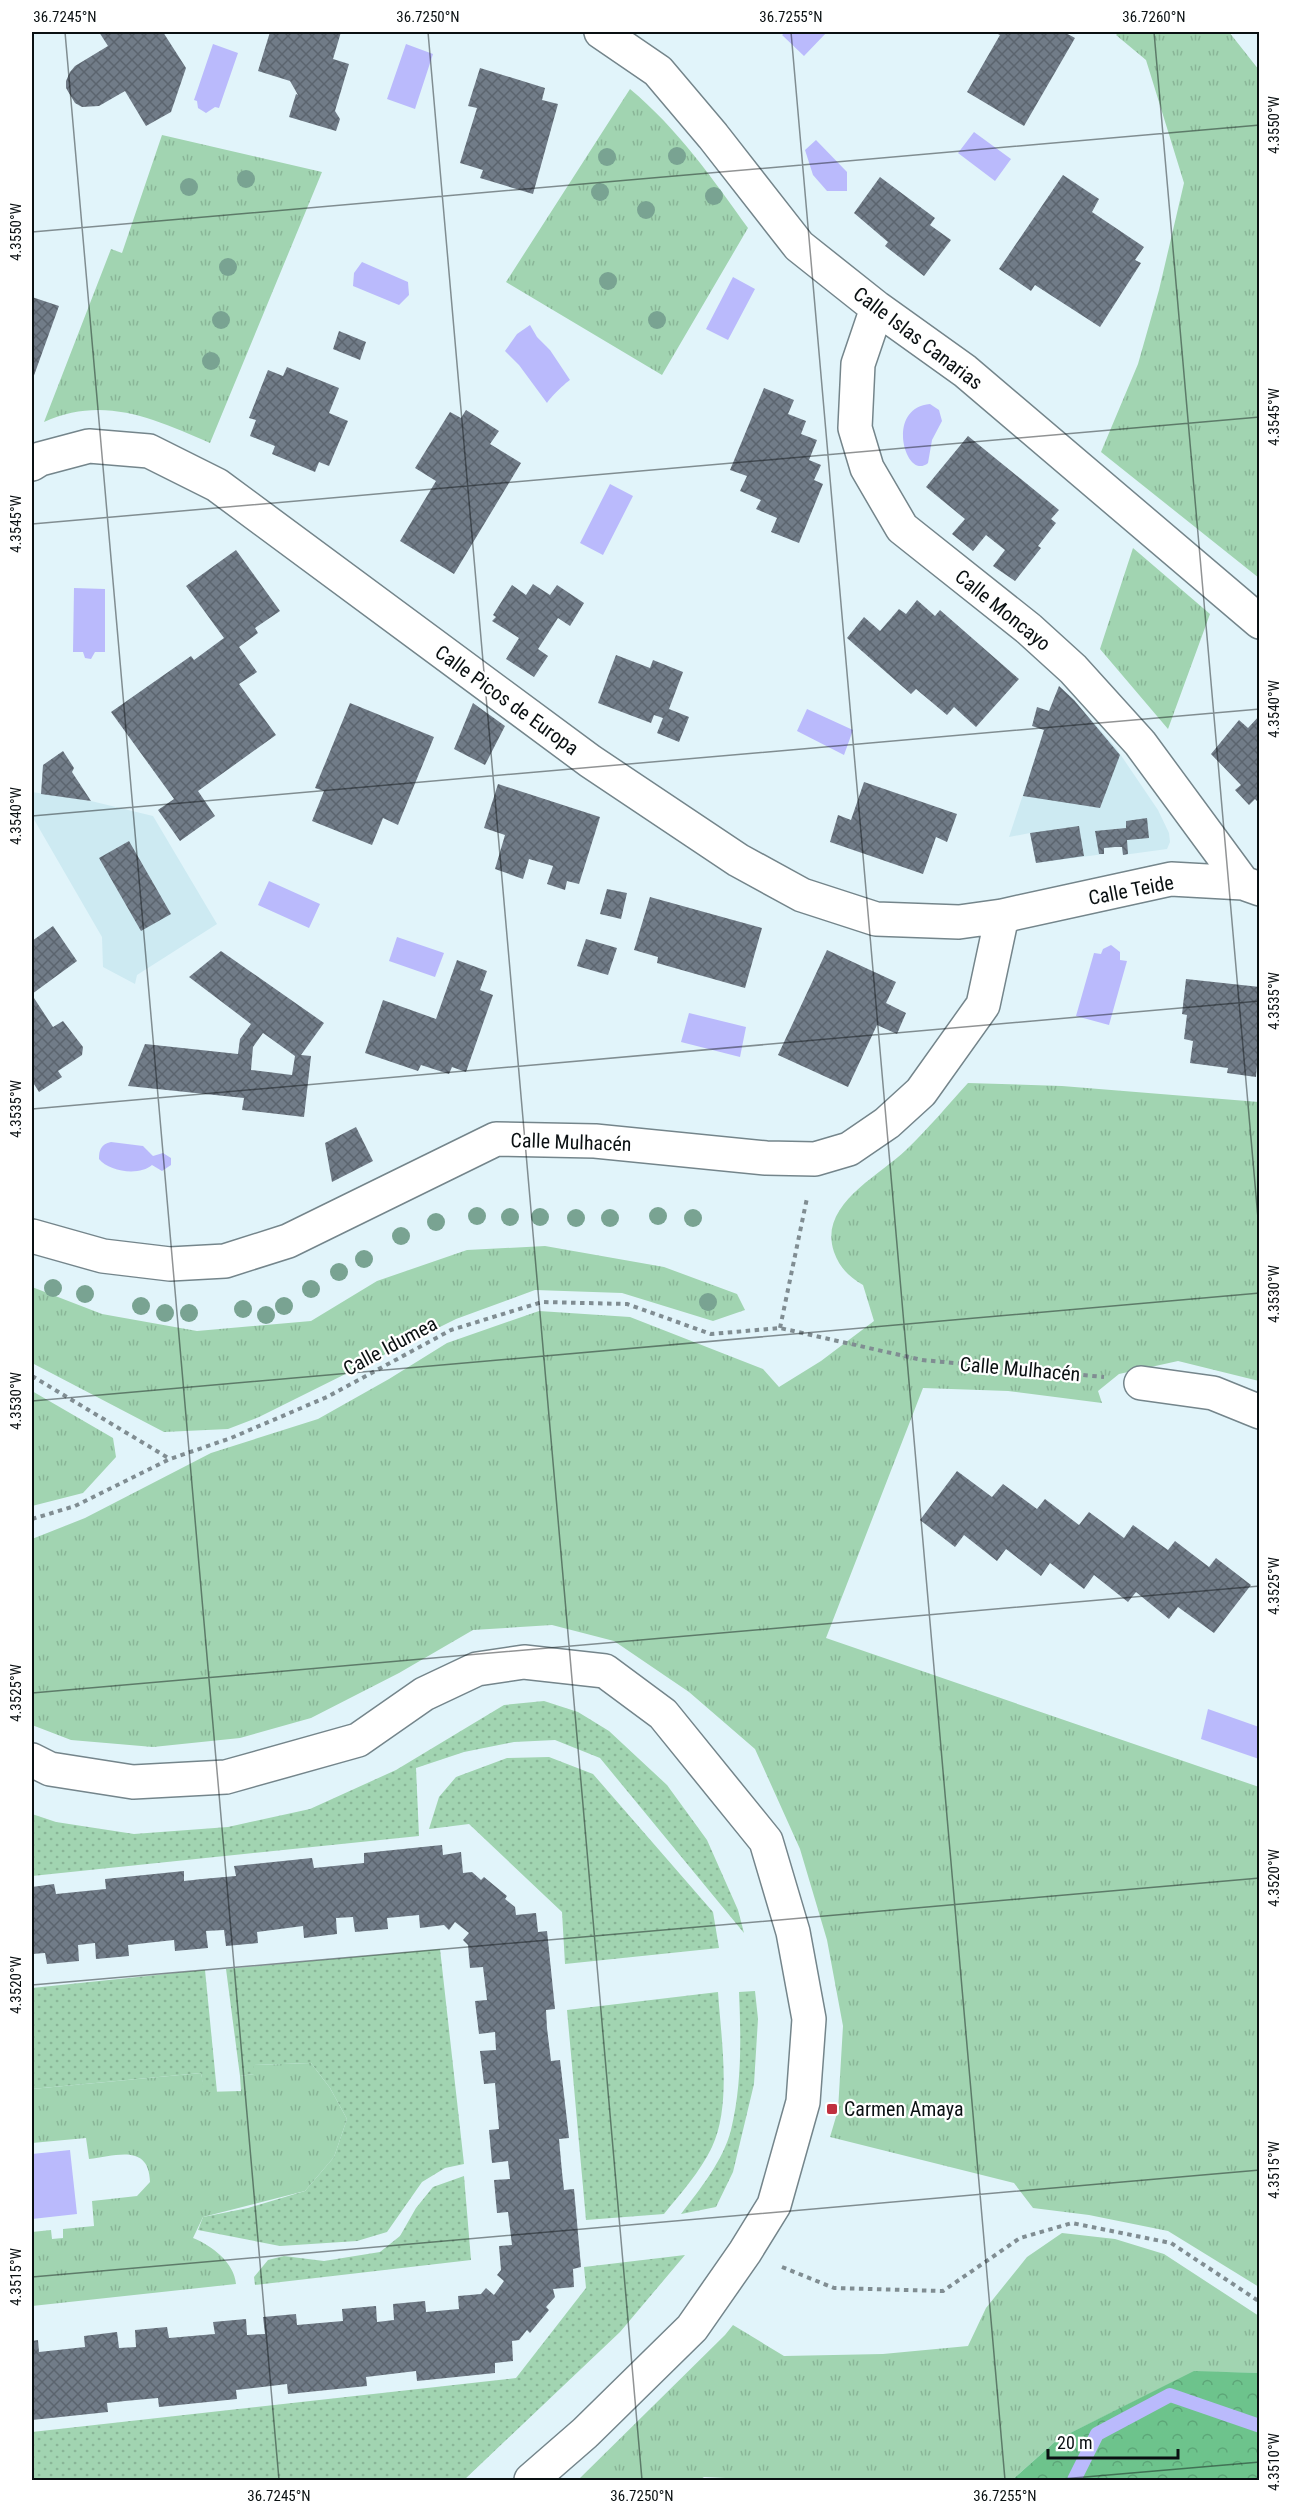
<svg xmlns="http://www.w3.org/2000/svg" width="1291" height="2512" viewBox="0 0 1291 2512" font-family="'Roboto Condensed',sans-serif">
<defs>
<pattern id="grass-tufts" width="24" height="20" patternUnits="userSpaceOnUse" patternTransform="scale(1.5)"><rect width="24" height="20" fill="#a1d4b1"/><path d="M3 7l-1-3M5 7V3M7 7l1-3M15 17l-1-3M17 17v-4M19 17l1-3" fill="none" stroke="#89b597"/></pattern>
<pattern id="forest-crowns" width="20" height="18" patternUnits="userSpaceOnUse" patternTransform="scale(1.5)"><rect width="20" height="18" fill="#6dc38c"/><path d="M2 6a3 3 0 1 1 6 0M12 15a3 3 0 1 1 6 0" fill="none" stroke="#5da678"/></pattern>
<pattern id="park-dots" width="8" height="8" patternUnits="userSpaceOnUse" patternTransform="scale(1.5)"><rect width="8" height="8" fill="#a1d4b1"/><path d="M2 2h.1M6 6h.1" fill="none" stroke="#89b597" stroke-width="1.8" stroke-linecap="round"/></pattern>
<pattern id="building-cross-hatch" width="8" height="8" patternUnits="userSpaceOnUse" patternTransform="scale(1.5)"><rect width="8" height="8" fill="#717c88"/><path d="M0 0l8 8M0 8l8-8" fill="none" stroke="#5b646e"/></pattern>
</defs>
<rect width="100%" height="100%" fill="#e1f4fa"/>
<path fill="#cdeaf2" d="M1059 686 1074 700 1116 748 1158 810 1169 833 1170 842 1167 849 1123 855 1122 847H1115L1104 848V854L1036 863 1030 833 1009 837Z
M32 792 91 801 153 816 217 924 137 975 135 984 103 967 102 937 32 816Z"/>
<path fill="url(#grass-tufts)" d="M1119 32H1229L1259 70V578L1101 452 1138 364 1159 290 1184 183 1146 60 1116 35Z
M630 89C678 129 712 178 748 228L662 375 506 282Z
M162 135 322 172 210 443C154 419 104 395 44 422L111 249 122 253Z
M1133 548 1210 614 1168 729 1100 649Z
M968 1083 1062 1086 1259 1102V1381L1178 1361 1119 1374 1098 1391 1102 1403 1008 1391 923 1388 826 1638 1259 1787V2287L1168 2231 1089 2215 1033 2208 1014 2183 830 2137 838 2110 843 2026 827 1940 800 1849 755 1749 689 1692 614 1641 552 1625 473 1630 399 1673 311 1718 240 1738 153 1747 71 1740 32 1725V1539L85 1518 211 1453 318 1419 389 1379 447 1343 539 1311 630 1317 763 1369 779 1387 821 1361 874 1321 863 1285C848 1276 840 1268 834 1252 818 1205 878 1177 906 1150 928 1129 948 1105 968 1083Z
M545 1246 664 1267 737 1294 745 1310 713 1321 622 1293 535 1290 456 1319 259 1417 228 1429 164 1432 32 1363V1287L102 1314 197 1331 311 1321 377 1281 467 1250Z
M32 1391 113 1438 116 1457 83 1493 32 1506Z
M311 2063 330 2088 347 2119 334 2157 305 2191 203 2217 193 2238C212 2246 234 2262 236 2284L32 2306V2232L51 2230 52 2239 63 2238V2229L94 2226 92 2201 137 2196 150 2182C149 2143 116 2156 89 2159L86 2138 32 2143V2089L201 2073 205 2092 241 2091 240 2076 254 2074V2065Z
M1062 2233 1115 2239 1164 2254 1259 2316V2373L1194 2372 1058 2439 1012 2480H768L704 2477 699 2480H578L725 2335 733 2325 784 2356 883 2354 968 2346 986 2308 1027 2257Z"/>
<path fill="url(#forest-crowns)" d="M1194 2371 1259 2373V2480H1012L1058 2439Z"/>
<path fill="url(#park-dots)" d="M544 1701 578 1712 609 1731 667 1785 707 1840 738 1910 744 1933 600 1758 555 1740 514 1742 464 1752 416 1768 419 1836 32 1876V1814L56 1822 134 1834 228 1827 310 1809 396 1770 504 1705Z
M549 1757 593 1774 713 1912 719 1948 565 1964 562 1912 469 1824 429 1829 439 1797 456 1777 507 1758Z
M440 1949 464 2164 445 2168 422 2182 387 2232 357 2241 280 2246 198 2230 203 2217 248 2208 305 2191 334 2157 347 2119 330 2088 311 2063 254 2065V2074L240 2076 226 1969Z
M205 1970 217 2092H204L201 2073 32 2089V1988Z
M755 1991 758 2019 754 2084 733 2172 716 2207 681 2214C700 2189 723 2161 731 2130 742 2085 741 2038 739 1992Z
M718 1992C721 2038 732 2105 712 2147 700 2172 681 2193 664 2214L586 2220 567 2010Z
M464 2176 471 2260 255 2285 254 2277 268 2260 284 2256 324 2261 380 2252 400 2236 416 2208 433 2187Z
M685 2255 620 2332 464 2480H32V2432L516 2378 586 2288 584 2267Z"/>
<path fill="#babafc" d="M786 32H827L804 56 782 35Z
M213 44 238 53 219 108 215 107 206 113 198 108 197 101 194 100Z
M406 44 433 54 415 109 387 99Z
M974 132 1011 159 995 181 958 153Z
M816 140 847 172V191H827L813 175 805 150Z
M362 262 408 282 409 295 399 305 353 286 354 273Z
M733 277 755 289 728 340 706 329Z
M530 325 537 337 550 350 570 380C565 383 550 398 547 403L519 365 505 351 517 334Z
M930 404 939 410 942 421 932 440 928 463C906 482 884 408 930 404Z
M610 484 633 496 603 555 580 543Z
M74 588 105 589V652H95L91 659 85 658 83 652H73Z
M807 709 853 730 844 755 797 731Z
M269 881 320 904 309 928 258 905Z
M397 937 444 953 435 977 389 961Z
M1111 945 1120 952V960L1127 961 1109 1025 1076 1016 1094 953 1101 954 1103 949Z
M689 1013 746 1027 740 1057 681 1042Z
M111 1142 143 1146 153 1156 163 1153 171 1158V1165L162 1171 152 1165C140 1176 109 1172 99 1159 99 1150 101 1144 111 1142Z
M1208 1709 1259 1727V1759L1201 1739Z
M70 2150 77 2214 32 2219V2154Z"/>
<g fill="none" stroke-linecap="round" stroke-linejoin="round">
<path stroke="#babafc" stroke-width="14" d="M1074 2480 1097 2434 1170 2395 1260 2426"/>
</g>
<path fill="url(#building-cross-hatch)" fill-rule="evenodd" d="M99 32H163L186 68 171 112 146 126 125 91 99 106 82 107 75 103 66 88V81L70 72 75 66 108 46Z
M270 32H341L333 59 349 64 335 111 340 119 336 131 289 117 296 94 298 95 290 81 258 71Z
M994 32H1064L1075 38 1024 126 967 92 1000 35Z
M480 68 545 88 542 100 558 104 533 194 480 178 483 170 460 163 477 108 468 106Z
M1063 175 1099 199 1092 212 1144 247 1135 260 1141 263 1100 327 1035 285 1031 291 999 269Z
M880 177 935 218 930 225 951 240 924 276 885 246 888 242 854 213Z
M32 297 59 306 32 381Z
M339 331 366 342 360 360 333 349Z
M287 367 339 388 329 413 348 421 329 466 319 462 315 472 272 454 275 446 250 436 256 420 249 418 268 370 283 376Z
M764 388 794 400 788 414 806 421 801 434 817 440 809 460 821 465 814 480 823 484 799 543 771 532 777 518 756 509 761 500 740 491 747 476 730 470Z
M466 410 499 431 490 444 521 463 454 574 400 541 436 481 415 468 450 412 461 418Z
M968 436 1059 510 1051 519 1056 523 1038 546 1041 548 1015 581 993 566 1005 550 986 535 973 551 952 534 965 519 926 487Z
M236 550 280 611 255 628 258 633 239 647 257 672 239 684 276 735 198 791 215 816 180 841 158 810 174 799 111 712 191 656 194 660 224 638 186 586Z
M533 584 550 595 557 585 584 603 570 626 558 618 538 649 548 656 534 677 506 659 519 638 492 621 496 617 493 615 512 585 526 595Z
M917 600 935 616 940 610 1019 679 976 727 954 707 947 715 916 689 911 694 847 638 864 617 880 631 899 609 906 614Z
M616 655 650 668 653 660 683 672 669 709 689 717 679 742 657 733 663 718 654 715 651 723 598 703Z
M1059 686 1074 700 1120 755 1100 808 1023 796 1044 730 1032 726 1037 707 1049 711Z
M350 703 434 737 398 825 383 818 372 845 312 821 324 791 315 788Z
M473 703 505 726 485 765 454 749Z
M1260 715V804L1255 799 1249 805 1235 790 1241 785 1211 754 1239 720 1248 728Z
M63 751 74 768 72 772 91 801 41 794 43 765Z
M864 782 957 814 947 842 936 837 923 874 830 842 838 815 851 820Z
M498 784 600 817 579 884 567 881 565 890 547 884 553 866 529 859 523 879 495 869 505 835 484 828Z
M1147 818 1149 838 1127 840 1128 854 1123 855 1122 847H1115L1104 848V854H1099L1095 831 1126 828V821Z
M1079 826 1084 856 1036 863 1030 833Z
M129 841 171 914 141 931 99 858Z
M607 889 627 893 621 919 600 914Z
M650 897 762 928 745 988 657 963 658 957 634 950Z
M53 926 77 961 32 994V941Z
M586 939 617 948 608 975 577 966Z
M827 950 896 982 886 1003 906 1013 897 1034 877 1025 848 1087 778 1055Z
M221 951 324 1023 301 1055 311 1056 304 1117 242 1110 244 1098 128 1086 145 1044 238 1054 240 1039 251 1024 189 977ZM263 1033 295 1056 292 1075 251 1070 253 1047Z
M457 960 487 971 480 990 493 995 466 1072 452 1067 449 1074 421 1065 418 1071 365 1053 383 1000 436 1019Z
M1186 979 1260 987V1066H1257L1256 1077 1227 1073 1228 1068 1190 1063 1193 1041 1184 1039 1187 1015 1182 1014Z
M32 995 53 1027 63 1021 83 1047 82 1055 58 1071 62 1077 39 1092 32 1081Z
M356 1127 373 1161 332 1182 325 1143Z
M957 1471 992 1497 1003 1484 1037 1509 1045 1499 1079 1525 1089 1512 1124 1538 1133 1525 1168 1550 1175 1541 1209 1567 1216 1558 1251 1585 1214 1633 1178 1607 1169 1619 1136 1592 1128 1602 1094 1575 1084 1589 1050 1563 1041 1576 1006 1549 997 1561 964 1535 955 1547 920 1520Z
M442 1845 443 1855 461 1852 463 1873 472 1872 481 1880 484 1877 507 1896 505 1899 515 1907 516 1915 536 1913 538 1932 547 1931 555 2009 546 2010 547 2028 551 2061 560 2060 569 2138 559 2139 562 2172 564 2190 574 2189 581 2267 573 2269 574 2287 553 2289 555 2297 546 2307 549 2310 530 2333 527 2330 519 2340 512 2341 513 2361 495 2363V2373L417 2381 416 2371 366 2377 367 2386 288 2394 287 2384 236 2390 237 2399 159 2407 158 2398 125 2401 107 2403 108 2412 32 2420V2341L38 2340 39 2352 85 2347 84 2336 117 2332 119 2348 136 2347 135 2330 167 2327 169 2338 215 2334 213 2322 246 2319 247 2335 265 2334 263 2317 296 2314 297 2325 343 2321 342 2309 376 2306 377 2322 394 2320 393 2304 425 2301 426 2312 459 2309 458 2296 481 2294 486 2288 494 2295 504 2281 497 2275 501 2270 499 2246 512 2245 508 2212 497 2213 494 2180 510 2179 508 2161 492 2163 489 2130 499 2129 495 2083 484 2084 480 2051 496 2050 495 2032 479 2034 475 2001 487 2000 483 1967 470 1968 468 1945 463 1940 469 1933 455 1922 449 1930 444 1925 420 1928 419 1915 387 1918 388 1929 355 1932 353 1917 336 1918 337 1934 304 1938 303 1926 257 1932 258 1943 226 1946 224 1930 206 1931 208 1948 175 1951 174 1940 128 1945 129 1956 96 1959 95 1943 78 1945 79 1961 47 1964 45 1953 32 1954V1887L54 1884 56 1894 106 1889 105 1879 184 1871V1881L202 1879 236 1876 234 1866 312 1858 314 1868 364 1863V1853Z"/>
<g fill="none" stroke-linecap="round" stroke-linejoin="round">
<g stroke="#74858b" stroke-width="36">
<path id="street" d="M601 32 658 71 713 136 799 246 877 308 965 371 1260 622
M877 308 858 364 855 428 867 468 902 528 1029 629 1073 669 1140 743 1243 883
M32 464 40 459 89 446 149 451 217 485 590 761 738 860 802 895 876 919 959 922 1002 916 1171 879 1243 883 1260 889
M32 1236 103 1256 170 1264 225 1261 288 1241 496 1139 595 1141 766 1158 815 1159 849 1149 887 1123 921 1092 983 1005 1002 916
M1141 1383 1213 1393 1260 1412
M32 1760 50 1769 133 1782 226 1777 358 1740 424 1694 477 1669 524 1662 605 1671 663 1714 766 1841 793 1932 809 2019 803 2102 774 2205 745 2252 692 2328 585 2433 531 2480"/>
</g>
<path stroke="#808d92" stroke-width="4" stroke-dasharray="4.5 4.5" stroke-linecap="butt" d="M780 1328 807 1198
M32 1376 170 1459
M32 1519 75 1506 170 1459 231 1438 327 1397 451 1330 542 1302 627 1304 711 1334 780 1328 922 1360 1104 1377
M782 2267 834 2288 943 2291 1020 2238 1072 2223 1171 2243 1260 2302"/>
<use href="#street" stroke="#fff" stroke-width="33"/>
</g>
<g fill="#79a392">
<circle cx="677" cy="156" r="9"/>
<circle cx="607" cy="157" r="9"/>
<circle cx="246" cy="179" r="9"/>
<circle cx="189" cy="187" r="9"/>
<circle cx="600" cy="192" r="9"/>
<circle cx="714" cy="196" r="9"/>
<circle cx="646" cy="210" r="9"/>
<circle cx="228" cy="267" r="9"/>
<circle cx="608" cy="281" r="9"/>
<circle cx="221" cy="320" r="9"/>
<circle cx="657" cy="320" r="9"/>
<circle cx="211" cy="361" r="9"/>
<circle cx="477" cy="1216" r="9"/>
<circle cx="658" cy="1216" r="9"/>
<circle cx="510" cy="1217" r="9"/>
<circle cx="540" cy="1217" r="9"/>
<circle cx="576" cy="1218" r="9"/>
<circle cx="610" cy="1218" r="9"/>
<circle cx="693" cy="1218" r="9"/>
<circle cx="436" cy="1222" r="9"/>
<circle cx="401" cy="1236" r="9"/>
<circle cx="364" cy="1259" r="9"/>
<circle cx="339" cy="1272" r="9"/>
<circle cx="53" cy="1288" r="9"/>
<circle cx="311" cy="1289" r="9"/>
<circle cx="85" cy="1294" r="9"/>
<circle cx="708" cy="1302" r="9"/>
<circle cx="141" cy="1306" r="9"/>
<circle cx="284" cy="1306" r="9"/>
<circle cx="243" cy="1309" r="9"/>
<circle cx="165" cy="1313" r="9"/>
<circle cx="189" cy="1313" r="9"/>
<circle cx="266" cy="1315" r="9"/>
</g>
<path fill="none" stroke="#0a1012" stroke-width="1.5" stroke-opacity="0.45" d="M65 32 279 2480M428 32 642 2480M791 32 1005 2480M1154 32 1260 1241M32 232 1260 125M32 524 1260 417M32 816 1260 709M32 1109 1260 1001M32 1401 1260 1293M32 1693 1260 1586M32 1985 1260 1878M32 2277 1260 2170M1050 2480 1260 2462"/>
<rect fill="#c0303e" stroke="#fff" stroke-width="2" x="826" y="2103" width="12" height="12" rx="3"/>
<g text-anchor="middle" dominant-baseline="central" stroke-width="4.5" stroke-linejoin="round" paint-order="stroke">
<g font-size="20" fill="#0a1012" stroke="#fff">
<text transform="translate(918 338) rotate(37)">Calle Islas Canarias</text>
<text transform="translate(1003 610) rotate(39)">Calle Moncayo</text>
<text transform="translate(507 700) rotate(36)">Calle Picos de Europa</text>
<text transform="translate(1131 890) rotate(-11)">Calle Teide</text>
<text transform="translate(571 1142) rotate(2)">Calle Mulhacén</text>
<text transform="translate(390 1346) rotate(-28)">Calle Idumea</text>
<text transform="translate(1020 1369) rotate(5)">Calle Mulhacén</text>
</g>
<g font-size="20" fill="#0a1012" stroke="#fff" text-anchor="start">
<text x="844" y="2109">Carmen Amaya</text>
</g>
</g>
<rect width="1291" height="2512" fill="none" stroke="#ffffff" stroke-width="66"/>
<path d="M1048 2449v9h130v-9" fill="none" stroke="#0a1012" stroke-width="3"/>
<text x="1057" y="2449" font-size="18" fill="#0a1012" stroke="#ffffff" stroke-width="4.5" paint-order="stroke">20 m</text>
<rect x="33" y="33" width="1225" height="2446" fill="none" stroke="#0a1012" stroke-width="2"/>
<g font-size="15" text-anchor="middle" fill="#0a1012">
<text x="65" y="22">36.7245°N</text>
<text x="428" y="22">36.7250°N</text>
<text x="791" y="22">36.7255°N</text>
<text x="1154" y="22">36.7260°N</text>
<text transform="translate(1274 125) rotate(-90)" y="5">4.3550°W</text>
<text transform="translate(16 232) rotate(-90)" y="5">4.3550°W</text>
<text transform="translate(1274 417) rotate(-90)" y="5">4.3545°W</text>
<text transform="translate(16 524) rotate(-90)" y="5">4.3545°W</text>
<text transform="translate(1274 709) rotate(-90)" y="5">4.3540°W</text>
<text transform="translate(16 816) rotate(-90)" y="5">4.3540°W</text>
<text transform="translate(1274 1001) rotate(-90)" y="5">4.3535°W</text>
<text transform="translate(16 1109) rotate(-90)" y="5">4.3535°W</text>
<text transform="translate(1274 1294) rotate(-90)" y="5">4.3530°W</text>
<text transform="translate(16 1401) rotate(-90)" y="5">4.3530°W</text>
<text transform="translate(1274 1586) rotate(-90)" y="5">4.3525°W</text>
<text transform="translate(16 1693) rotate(-90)" y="5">4.3525°W</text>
<text transform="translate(1274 1878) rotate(-90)" y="5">4.3520°W</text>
<text transform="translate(16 1985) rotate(-90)" y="5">4.3520°W</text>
<text transform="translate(1274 2170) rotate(-90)" y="5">4.3515°W</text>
<text transform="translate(16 2277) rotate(-90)" y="5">4.3515°W</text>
<text transform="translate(1274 2462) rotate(-90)" y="5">4.3510°W</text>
<text x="279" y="2501">36.7245°N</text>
<text x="642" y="2501">36.7250°N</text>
<text x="1005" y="2501">36.7255°N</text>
</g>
</svg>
